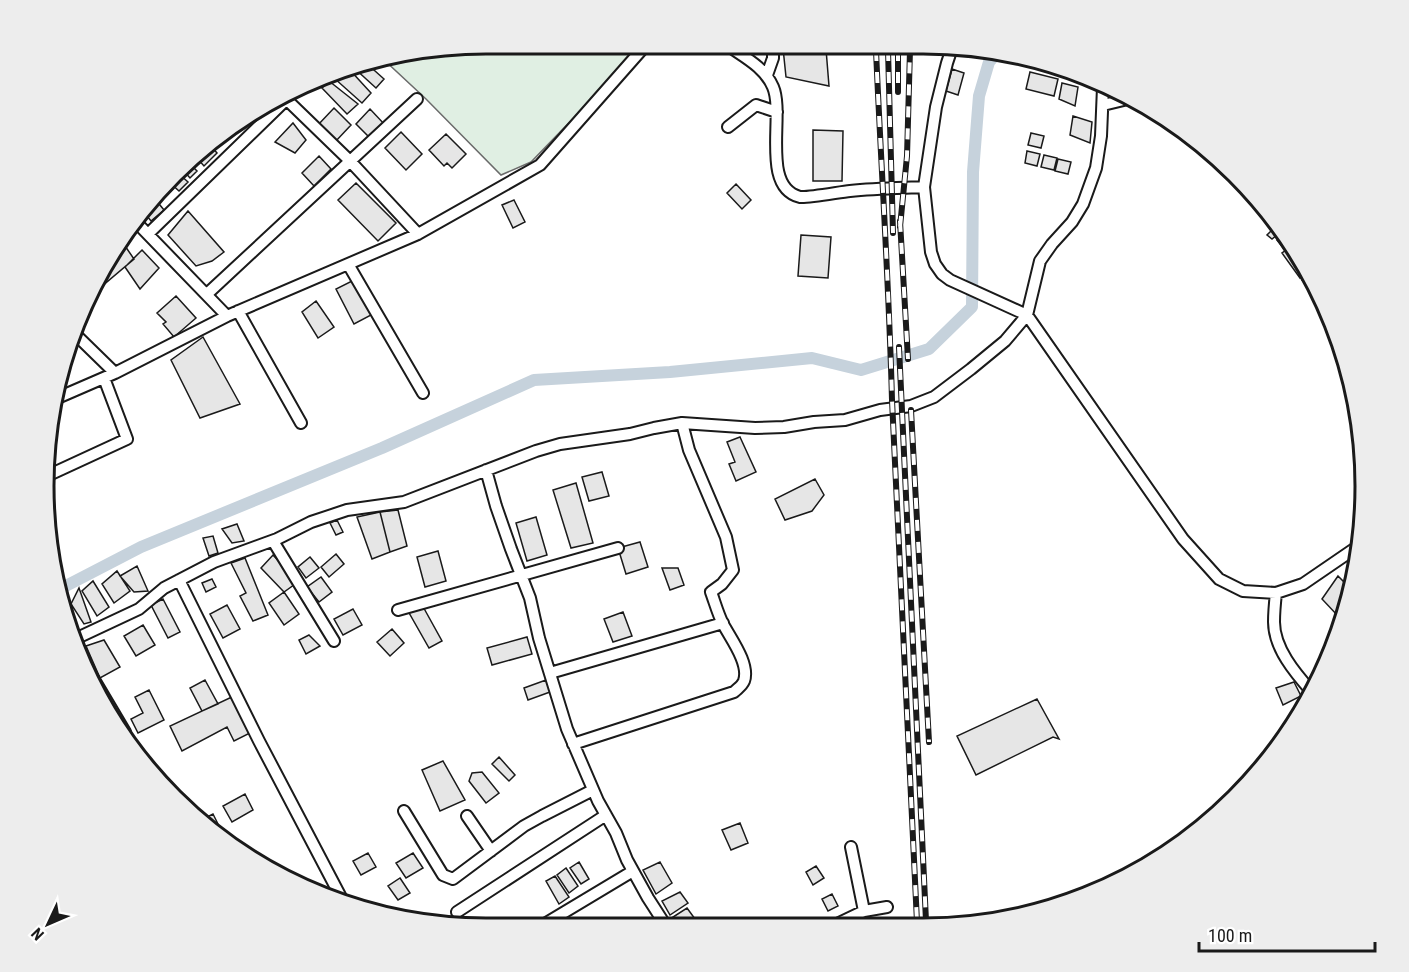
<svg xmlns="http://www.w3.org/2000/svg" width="1409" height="972" viewBox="0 0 1409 972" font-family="'Roboto Condensed',sans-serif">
<rect width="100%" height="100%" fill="#fff"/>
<path fill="#e0efe3" stroke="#6a6a6a" stroke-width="1.5" d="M486 44 639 46 621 69 531 162 501 175 426 99 381 57Z"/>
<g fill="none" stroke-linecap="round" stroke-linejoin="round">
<path stroke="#c6d2dc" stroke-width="12" d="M58 590 141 547 382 448 534 380 670 372 812 358 861 370 929 349 972 307 973 172 979 96 989 62 998 52"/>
</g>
<path fill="#e6e6e6" stroke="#1a1a1a" stroke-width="1.5" d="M783 48 826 49 829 86 786 77Z
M365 62 384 79 376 88 353 67Z
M349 69 371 93 362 103 334 78 337 74Z
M952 69 964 73 958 95 946 91Z
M1030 72 1058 79 1054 96 1026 89Z
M329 81 358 104 347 114 322 88Z
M1062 83 1078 87 1075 106 1059 99Z
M334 108 351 125 335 142 317 126Z
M370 109 387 127 370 138 356 124Z
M1073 116 1092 122 1090 143 1070 135Z
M293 123 306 140 295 153 275 142Z
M227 129 232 134 222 144 217 139Z
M813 130 843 131 842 181H813Z
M401 132 422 154 406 170 385 148Z
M1031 133 1044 136 1041 148 1028 145Z
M446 134 466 154 452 168 447 163 444 166 429 150Z
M210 145 217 153 204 166 196 157Z
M1027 151 1040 154 1037 166 1025 163Z
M1044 155 1057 158 1054 170 1041 167Z
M319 156 331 169 314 186 302 173Z
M1058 159 1071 162 1068 174 1055 171Z
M189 163 197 171 190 178 182 169Z
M178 173 188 182 179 191 168 181Z
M356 183 396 223 378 241 338 200Z
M168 184 173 189 159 201 155 196Z
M736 184 751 200 742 209 727 193Z
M155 199 164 210 151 221 143 211 146 207Z
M514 200 525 222 513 228 502 205Z
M188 211 224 252 212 261 196 266 168 235Z
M1278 224 1283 230 1272 239 1267 235Z
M1285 233 1292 243 1284 249 1277 240Z
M801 235 831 237 828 278 798 276Z
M123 243 134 259 95 292 94 290Z
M1293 245 1307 271 1300 278 1282 253Z
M142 250 159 268 140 289 125 267Z
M1309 274 1316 287 1314 289 1302 280Z
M354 280 373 314 354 324 336 289Z
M176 296 196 318 174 337 163 324 166 322 157 313Z
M316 301 334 327 318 338 302 312Z
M203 337 240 404 200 418 171 360Z
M740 437 756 472 736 481 729 464 735 462 727 442Z
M602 472 609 496 589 501 582 477Z
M815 479 824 495 812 511 785 520 775 499Z
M576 483 593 543 571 548 553 490Z
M398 510 407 546 390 552 380 512Z
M380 512 390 552 372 559 357 517Z
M536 517 547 555 527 561 516 523Z
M337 520 343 532 336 535 330 523Z
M237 524 244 541 232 543 222 529Z
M213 536 218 553 209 556 203 538Z
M640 542 648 567 626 574 618 548Z
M438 551 446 581 425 587 417 557Z
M336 554 344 564 329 577 321 567Z
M273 555 298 582 284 592 261 568Z
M310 557 319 568 306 578 298 567Z
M245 558 268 615 253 621 240 596 246 593 231 563Z
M137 566 148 591 134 592 120 576Z
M662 568H678L684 585 670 590Z
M117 571 130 591 114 603 102 584Z
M1338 576 1352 590 1346 608 1338 616 1322 599Z
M321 577 332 592 319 602 307 587Z
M212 579 216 587 206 592 202 583Z
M93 581 109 607 97 616 82 591Z
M79 588 91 622 84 624 71 604Z
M284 592 299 614 284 625 269 603Z
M163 599 180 632 168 638 151 605Z
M421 603 442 641 429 648 408 611Z
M227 605 240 629 223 638 210 614Z
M353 609 362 625 343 635 334 619Z
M623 612 632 636 613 642 604 619Z
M143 625 155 645 136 656 124 636Z
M392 629 404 643 390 656 377 642Z
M309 635 320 646 306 654 299 640Z
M527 637 532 654 492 665 487 648Z
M104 640 120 667 100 678 86 646Z
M205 680 218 704 202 711 190 688Z
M546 680 550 692 528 700 524 688Z
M1294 682 1301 696 1283 705 1276 688Z
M149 690 164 720 138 733 131 719 143 713 135 697Z
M236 695 254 731 234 741 227 727 182 751 170 726Z
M1037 699 1059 739 1053 737 976 775 957 736Z
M499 757 515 775 509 781 492 764Z
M443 761 465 800 440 811 422 770Z
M482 772 499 793 486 803 469 781 472 773Z
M245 794 253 810 232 822 223 806Z
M213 814 225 838 223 840 207 827 203 819Z
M740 823 748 843 731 850 722 830Z
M368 853 376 867 361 875 353 861Z
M413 853 423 868 406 878 396 863Z
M579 862 589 879 581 884 570 868Z
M660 862 672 883 656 894 643 870Z
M816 866 824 878 813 885 806 872Z
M566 868 578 886 569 893 557 875Z
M555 876 569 897 559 904 546 881Z
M400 878 410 893 398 900 388 886Z
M680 892 688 903 670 915 662 901Z
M832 894 838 906 828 911 822 899Z
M687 908 698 923 695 925H675L670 919Z"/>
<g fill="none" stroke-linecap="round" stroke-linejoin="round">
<g stroke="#1a1a1a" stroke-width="14">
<path id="street" d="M730 47C746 58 765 68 773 87 785 115 760 187 800 197 808 198 840 192 850 191 875 188 900 188 924 187
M951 51 947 63 936 107 924 187 931 252 935 264 942 274 950 280 1027 315 1183 539 1219 579 1243 591 1276 593 1303 584 1360 545
M767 75 773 58V48
M285 98 350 161 418 234
M1103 105 1132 98
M728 127 756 105 777 112
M136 222 227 316
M148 234 290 96
M348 264 423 393
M207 294 417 99
M238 311 301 423
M73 332 115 373
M55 399 115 373 227 316 418 234 540 165 645 46
M486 470 496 506 511 549 530 598 539 638 567 729 598 801 616 833 627 860 648 898 666 926
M49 475 127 439 104 378
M273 541 334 641
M179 580 259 741 344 903
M1276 593C1275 602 1274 612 1274 622 1274 648 1295 673 1312 692
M398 610 618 548
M75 639 139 609 164 588 214 562 277 539 311 522 347 510 404 502 536 451 560 444 630 434 654 428 682 423 755 428 784 427 814 422 845 420 880 410 911 406 934 397 971 369 1005 341 1027 315 1040 261 1052 244 1072 222 1083 204 1096 168 1101 136 1103 87
M80 656 125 732
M550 673 723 623
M573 744 734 692C738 688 742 686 744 681 750 664 731 639 723 624 718 614 715 603 711 592L722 584 733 570 726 537 689 450 682 423
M404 811 443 875 453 879 524 826 542 816 593 790
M467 816 491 851
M851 847 864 911
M457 912 606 815
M839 923 864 911 887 907
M538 928 633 871"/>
</g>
<use href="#street" stroke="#fff" stroke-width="10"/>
<g stroke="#1a1a1a" stroke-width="6">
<path id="rail" d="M876 50C881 167 889 283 892 400L917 922
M888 50 893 233
M898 50V92
M900 221 908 359
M900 227 907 156 910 50
M899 347 926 921
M911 410 929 742"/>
</g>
<use href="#rail" stroke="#fff" stroke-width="4" stroke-dasharray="11" stroke-linecap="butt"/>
</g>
<path d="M0 0H1409V972H0ZM486 54H923A432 432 0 0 1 1355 486V486A432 432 0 0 1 923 918H486A432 432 0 0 1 54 486V486A432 432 0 0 1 486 54Z" fill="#ededed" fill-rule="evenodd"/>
<path fill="none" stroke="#1a1a1a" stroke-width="3" d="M486 54H923A432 432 0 0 1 1355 486V486A432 432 0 0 1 923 918H486A432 432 0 0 1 54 486V486A432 432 0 0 1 486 54Z"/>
<g transform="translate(48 924) rotate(226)" stroke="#ffffff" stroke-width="4.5" paint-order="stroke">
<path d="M0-4.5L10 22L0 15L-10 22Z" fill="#1a1a1a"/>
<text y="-9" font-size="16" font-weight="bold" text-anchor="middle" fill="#1a1a1a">N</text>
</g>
<path d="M1199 942v9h176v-9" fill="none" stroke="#1a1a1a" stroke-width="3"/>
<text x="1208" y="942" font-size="18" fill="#1a1a1a" stroke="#ffffff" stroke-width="4.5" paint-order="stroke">100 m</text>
</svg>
